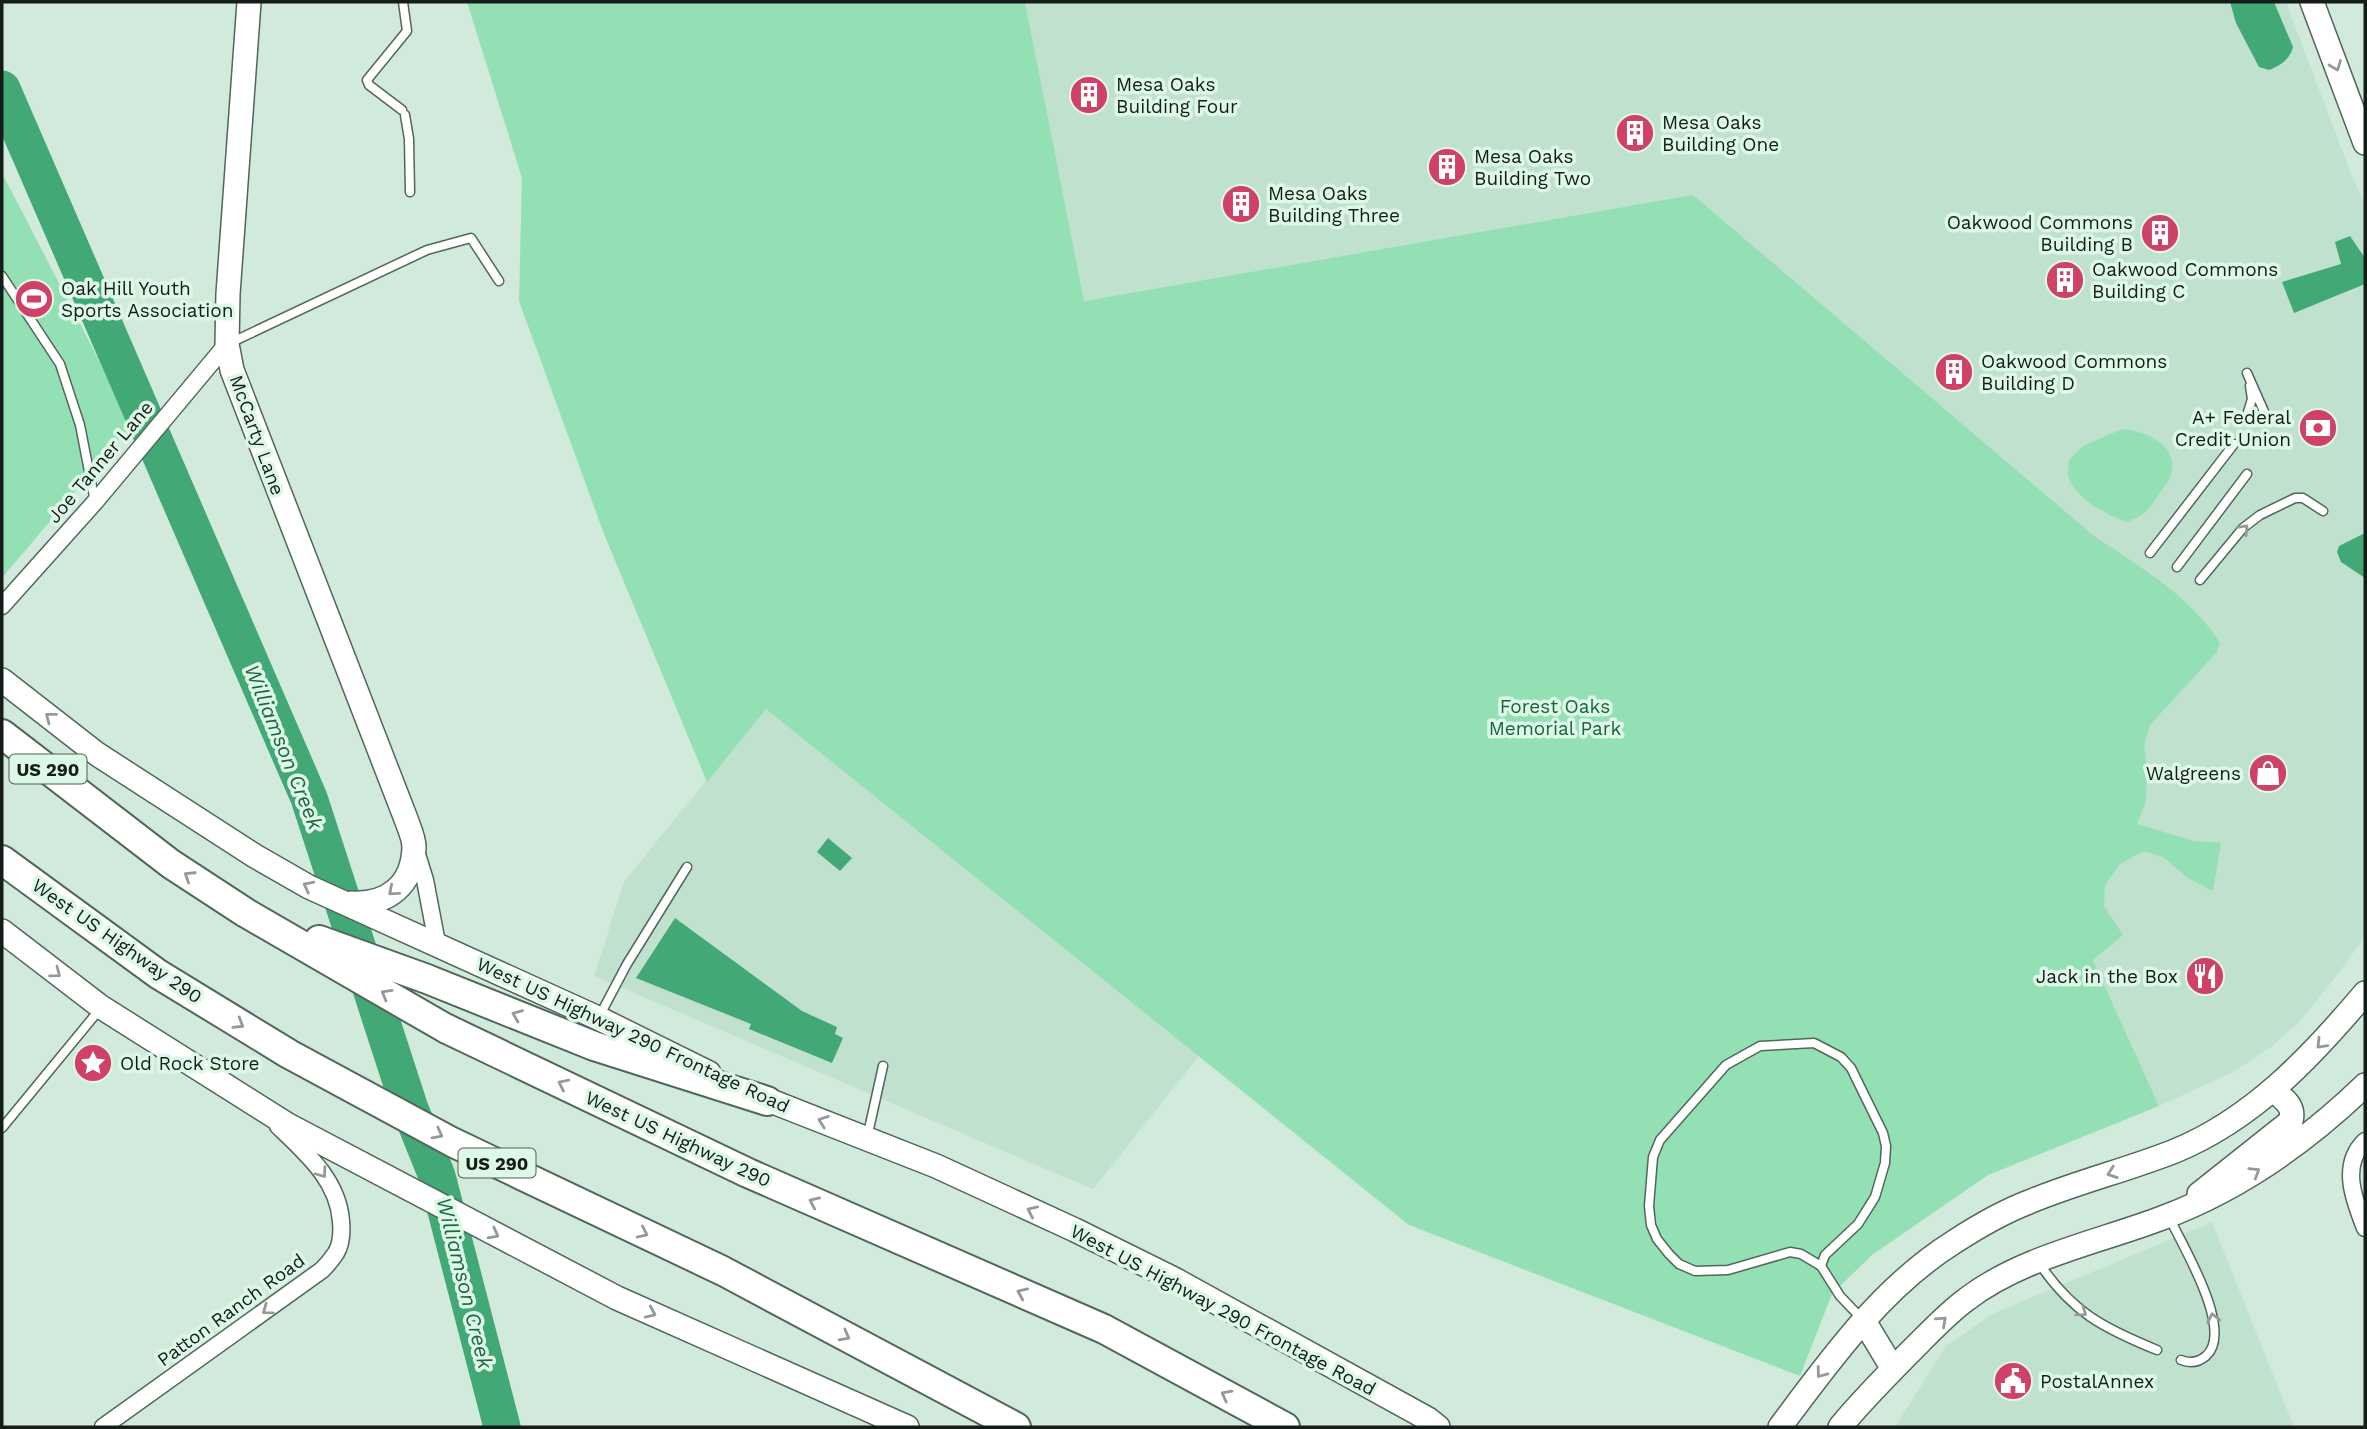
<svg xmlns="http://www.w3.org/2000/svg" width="2367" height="1429" viewBox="0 0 2367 1429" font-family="'Work Sans',sans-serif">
<rect width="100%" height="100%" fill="#d1eadb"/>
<path fill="#c0e1cd" d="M1025 2H2286L2351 174 2365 204V937L2331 983 2300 1021 2271 1047 2235 1071 2159 1106 2035 831 2156 577 2094 536 1693 196 1083 301Z
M765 708 1199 1056 1093 1189 594 976 624 882Z
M2212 1222 2294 1427H1895L1946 1346 1994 1313Z"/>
<path fill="#94e0b5" d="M467 2H1025L1084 301 1693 195 2094 536C2139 566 2191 596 2220 643L2217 652 2150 725 2144 745 2147 768 2146 801 2137 824 2194 841 2221 843 2213 891 2188 878 2163 857 2143 851 2120 864 2105 885 2104 906 2123 935 2093 960 2159 1106 1988 1175 1872 1255 1832 1294 1800 1376 1409 1225 766 709 707 782 604 534 519 301 522 178Z
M2 173 132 424 2 578Z
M2122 429C2143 430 2176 443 2172 470 2171 478 2164 487 2159 494 2150 509 2143 516 2127 522 2107 515 2082 502 2071 483 2067 476 2068 468 2069 460L2083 446Z"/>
<path fill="#42a876" d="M2230 2H2274L2293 47C2290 59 2280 66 2269 70L2259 67 2236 23Z
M2350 236 2365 258V284L2294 313 2282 282 2341 264 2335 242Z
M2365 533V578L2341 562 2337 552 2339 546Z
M828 838 852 858 840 871 817 852Z
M675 918 802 1011 837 1027 835 1034 843 1038 832 1063 749 1029 751 1024 636 978Z"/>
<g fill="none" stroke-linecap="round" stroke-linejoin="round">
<path stroke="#42a876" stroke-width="37" d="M2 89 309 798 410 1109 437 1176 502 1427"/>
<g stroke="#506759" stroke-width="11">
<path id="lane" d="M402 110 369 85 367 80 407 31 403 2
M405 115 409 139 410 192
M2 276 60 364 80 425 95 502
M230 343 427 250 471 238 499 281
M2247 373 2266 416
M2248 412 2252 399 2250 386
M2150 553 2234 444
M2177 567 2247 474
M2200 580 2243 528 2260 515 2295 498H2303L2323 511
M600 1015 627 964 687 867
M2 1128 100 1009
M867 1138 883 1066
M2169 1217C2182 1245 2235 1331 2206 1356 2199 1362 2191 1364 2181 1360
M2039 1263C2072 1312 2103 1328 2157 1350
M1821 1266 1801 1254 1790 1252 1728 1270 1695 1271 1679 1264 1669 1254 1657 1239 1651 1225 1649 1206 1653 1157 1660 1140 1726 1065 1760 1046 1814 1043 1841 1057 1851 1068 1883 1133 1886 1146 1885 1163 1875 1197 1858 1224 1825 1255 1821 1266 1840 1296 1862 1319"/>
</g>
<g stroke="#506759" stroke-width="19">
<path id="street" d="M2 606 95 502 227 344
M416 851 425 880 437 943
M2365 1141C2340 1165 2354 1200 2365 1228
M103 1427 322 1270C327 1265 332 1259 336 1253 342 1243 342 1232 341 1221 338 1180 306 1153 278 1126"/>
</g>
<g stroke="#506759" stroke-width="26">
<path id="secondary" d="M249 2 228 294 227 344 232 370 406 819C409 828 414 838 414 847 413 885 388 905 351 903
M2312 2 2365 143
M2 680 97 754 255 856 309 887 598 1018 709 1073
M2 931 101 1007 288 1125 617 1298 907 1427
M753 1094 936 1166 1075 1230 1174 1279 1428 1419 1438 1427
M2199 1194 2291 1121C2295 1106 2284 1099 2273 1090
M1864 1321 1893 1369
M1780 1427C1830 1360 1882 1287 1954 1242 1977 1227 2003 1212 2029 1202 2077 1182 2127 1170 2175 1151 2253 1119 2312 1056 2365 993
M1840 1427C1864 1398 1890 1372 1916 1346 1932 1330 1949 1312 1967 1299 2022 1257 2099 1242 2162 1218 2240 1189 2306 1142 2365 1085"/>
</g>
<g stroke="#506759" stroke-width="32">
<path id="highway" d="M2 734 171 864 246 913 445 1028 748 1173 1104 1329 1285 1427
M2 860 158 974 289 1054 452 1142 723 1271 1016 1427
M319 940 427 979 594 1046 767 1101"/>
</g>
<use href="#lane" stroke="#fff" stroke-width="8"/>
<use href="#street" stroke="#fff" stroke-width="16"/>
<use href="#secondary" stroke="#fff" stroke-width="23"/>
<use href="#highway" stroke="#fff" stroke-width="28"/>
</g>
<defs><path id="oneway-chevron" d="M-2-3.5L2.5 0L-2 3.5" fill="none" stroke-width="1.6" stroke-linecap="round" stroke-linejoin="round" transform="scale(1.75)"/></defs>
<g stroke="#959997">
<use href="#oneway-chevron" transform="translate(2336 66) rotate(69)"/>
<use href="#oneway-chevron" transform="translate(2244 529) rotate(-46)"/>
<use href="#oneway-chevron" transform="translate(50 717) rotate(-142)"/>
<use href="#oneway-chevron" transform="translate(189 876) rotate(-147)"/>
<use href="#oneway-chevron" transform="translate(308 886) rotate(-153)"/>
<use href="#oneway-chevron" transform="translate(393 891) rotate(139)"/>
<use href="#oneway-chevron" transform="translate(56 973) rotate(37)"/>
<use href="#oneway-chevron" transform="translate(386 994) rotate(-150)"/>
<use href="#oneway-chevron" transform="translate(517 1015) rotate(-158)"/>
<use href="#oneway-chevron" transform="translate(239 1024) rotate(31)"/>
<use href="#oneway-chevron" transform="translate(2321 1044) rotate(134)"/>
<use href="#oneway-chevron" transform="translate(563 1084) rotate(-154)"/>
<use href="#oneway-chevron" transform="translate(823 1121) rotate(-160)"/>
<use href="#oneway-chevron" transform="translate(438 1134) rotate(28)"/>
<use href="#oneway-chevron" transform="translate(2255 1172) rotate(-32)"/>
<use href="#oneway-chevron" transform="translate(322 1173) rotate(54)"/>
<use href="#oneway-chevron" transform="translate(2112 1173) rotate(161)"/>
<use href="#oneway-chevron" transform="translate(814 1202) rotate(-156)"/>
<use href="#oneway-chevron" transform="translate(1032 1211) rotate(-155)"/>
<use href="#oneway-chevron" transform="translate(643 1233) rotate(25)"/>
<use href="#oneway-chevron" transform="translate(494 1234) rotate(28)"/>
<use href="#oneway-chevron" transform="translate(1022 1293) rotate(-156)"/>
<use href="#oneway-chevron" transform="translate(267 1310) rotate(144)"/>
<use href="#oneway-chevron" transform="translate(2082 1312) rotate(36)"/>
<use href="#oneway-chevron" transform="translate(651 1313) rotate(24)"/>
<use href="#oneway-chevron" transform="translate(2213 1318) rotate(-102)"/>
<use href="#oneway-chevron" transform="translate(1942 1321) rotate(-42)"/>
<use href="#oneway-chevron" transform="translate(845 1336) rotate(28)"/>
<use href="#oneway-chevron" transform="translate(1821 1373) rotate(127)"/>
<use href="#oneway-chevron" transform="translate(1226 1395) rotate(-152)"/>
</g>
<defs>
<g id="building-disc" transform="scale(2.0125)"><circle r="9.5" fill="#d04167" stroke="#def8e8"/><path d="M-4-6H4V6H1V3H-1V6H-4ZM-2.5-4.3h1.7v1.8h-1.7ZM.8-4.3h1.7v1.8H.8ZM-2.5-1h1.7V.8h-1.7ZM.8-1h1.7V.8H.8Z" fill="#fff"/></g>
<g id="stadium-disc" transform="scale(2.0125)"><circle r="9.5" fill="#d04167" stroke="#def8e8"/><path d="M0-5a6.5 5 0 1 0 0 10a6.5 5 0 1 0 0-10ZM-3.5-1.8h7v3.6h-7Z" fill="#fff"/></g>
<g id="bank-disc" transform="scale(2.0125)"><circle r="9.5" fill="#d04167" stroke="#def8e8"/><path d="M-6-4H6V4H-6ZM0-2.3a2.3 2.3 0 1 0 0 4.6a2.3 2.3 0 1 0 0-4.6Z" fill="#fff"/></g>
<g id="shop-disc" transform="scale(2.0125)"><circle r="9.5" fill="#d04167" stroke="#def8e8"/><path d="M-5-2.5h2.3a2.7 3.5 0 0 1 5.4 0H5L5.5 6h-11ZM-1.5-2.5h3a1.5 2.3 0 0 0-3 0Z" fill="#fff"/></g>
<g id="restaurant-disc" transform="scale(2.0125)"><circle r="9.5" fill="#d04167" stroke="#def8e8"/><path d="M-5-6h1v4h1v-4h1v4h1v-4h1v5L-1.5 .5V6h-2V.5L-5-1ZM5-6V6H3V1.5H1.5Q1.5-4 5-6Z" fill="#fff"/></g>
<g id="sight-disc" transform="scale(2.0125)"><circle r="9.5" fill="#d04167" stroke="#def8e8"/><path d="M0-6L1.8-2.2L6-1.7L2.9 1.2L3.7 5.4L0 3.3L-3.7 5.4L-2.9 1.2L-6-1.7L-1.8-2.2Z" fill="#fff"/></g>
<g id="civic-disc" transform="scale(2.0125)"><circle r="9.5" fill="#d04167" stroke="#def8e8"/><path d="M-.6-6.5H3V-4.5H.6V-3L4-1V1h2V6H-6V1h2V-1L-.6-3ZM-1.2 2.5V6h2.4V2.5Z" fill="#fff"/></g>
</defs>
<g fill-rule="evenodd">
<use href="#building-disc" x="1089" y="95"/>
<use href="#building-disc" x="1635" y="133"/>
<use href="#building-disc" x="1447" y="167"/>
<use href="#building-disc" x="1241" y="204"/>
<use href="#building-disc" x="2160" y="233"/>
<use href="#building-disc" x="2065" y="280"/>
<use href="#stadium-disc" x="34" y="299"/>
<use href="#building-disc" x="1954" y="372"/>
<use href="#bank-disc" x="2318" y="428"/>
<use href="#shop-disc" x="2268" y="773"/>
<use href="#restaurant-disc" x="2205" y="976"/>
<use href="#sight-disc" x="93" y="1063"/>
<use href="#civic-disc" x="2013" y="1381"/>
</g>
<g text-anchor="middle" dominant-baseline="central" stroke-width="7" stroke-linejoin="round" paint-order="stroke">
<g fill="#def8e8" stroke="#515f56" stroke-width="2">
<rect x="9.5" y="754.5" width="77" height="29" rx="5"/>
<rect x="458.5" y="1148.5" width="77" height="29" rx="5"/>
</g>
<g font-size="18" font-weight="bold" fill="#141d18">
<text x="48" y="769">US 290</text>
<text x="497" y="1163">US 290</text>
</g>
<g font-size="19" fill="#141d18" stroke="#def8e8" text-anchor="start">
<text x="1116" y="84">Mesa Oaks<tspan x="1116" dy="22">Building Four</tspan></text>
<text x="1662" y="122">Mesa Oaks<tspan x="1662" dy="22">Building One</tspan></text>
<text x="1474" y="156">Mesa Oaks<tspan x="1474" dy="22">Building Two</tspan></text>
<text x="1268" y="193">Mesa Oaks<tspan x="1268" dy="22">Building Three</tspan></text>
<text x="2133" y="222" text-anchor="end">Oakwood Commons<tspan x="2133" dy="22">Building B</tspan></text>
<text x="2092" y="269">Oakwood Commons<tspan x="2092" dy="22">Building C</tspan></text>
<text x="61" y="288">Oak Hill Youth<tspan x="61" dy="22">Sports Association</tspan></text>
<text x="1981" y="361">Oakwood Commons<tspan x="1981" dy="22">Building D</tspan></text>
<text x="2291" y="417" text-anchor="end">A+ Federal<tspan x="2291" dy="22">Credit Union</tspan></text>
<text x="2241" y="773" text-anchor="end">Walgreens</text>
<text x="2178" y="976" text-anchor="end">Jack in the Box</text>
<text x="120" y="1063">Old Rock Store</text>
<text x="2040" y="1381">PostalAnnex</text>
</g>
<g font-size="19" fill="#141d18" stroke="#def8e8">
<text transform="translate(257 435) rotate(70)">McCarty Lane</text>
<text transform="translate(100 462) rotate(-50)">Joe Tanner Lane</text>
<text transform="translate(117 941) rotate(35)">West US Highway 290</text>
<text transform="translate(633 1035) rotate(25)">West US Highway 290 Frontage Road</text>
<text transform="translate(678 1139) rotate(25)">West US Highway 290</text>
<text transform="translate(231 1310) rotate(-36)">Patton Ranch Road</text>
<text transform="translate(1223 1310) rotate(28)">West US Highway 290 Frontage Road</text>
</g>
<g font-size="19" fill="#1a6341" stroke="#def8e8">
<text x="1555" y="706">Forest Oaks<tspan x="1555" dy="22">Memorial Park</tspan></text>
</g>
<g font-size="21" font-style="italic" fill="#1d6543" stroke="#def8e8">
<text transform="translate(284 747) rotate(68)">Williamson Creek</text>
<text transform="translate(465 1283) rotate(76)">Williamson Creek</text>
</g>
</g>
<rect width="2367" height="1429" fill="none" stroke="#141d18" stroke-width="7"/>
</svg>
